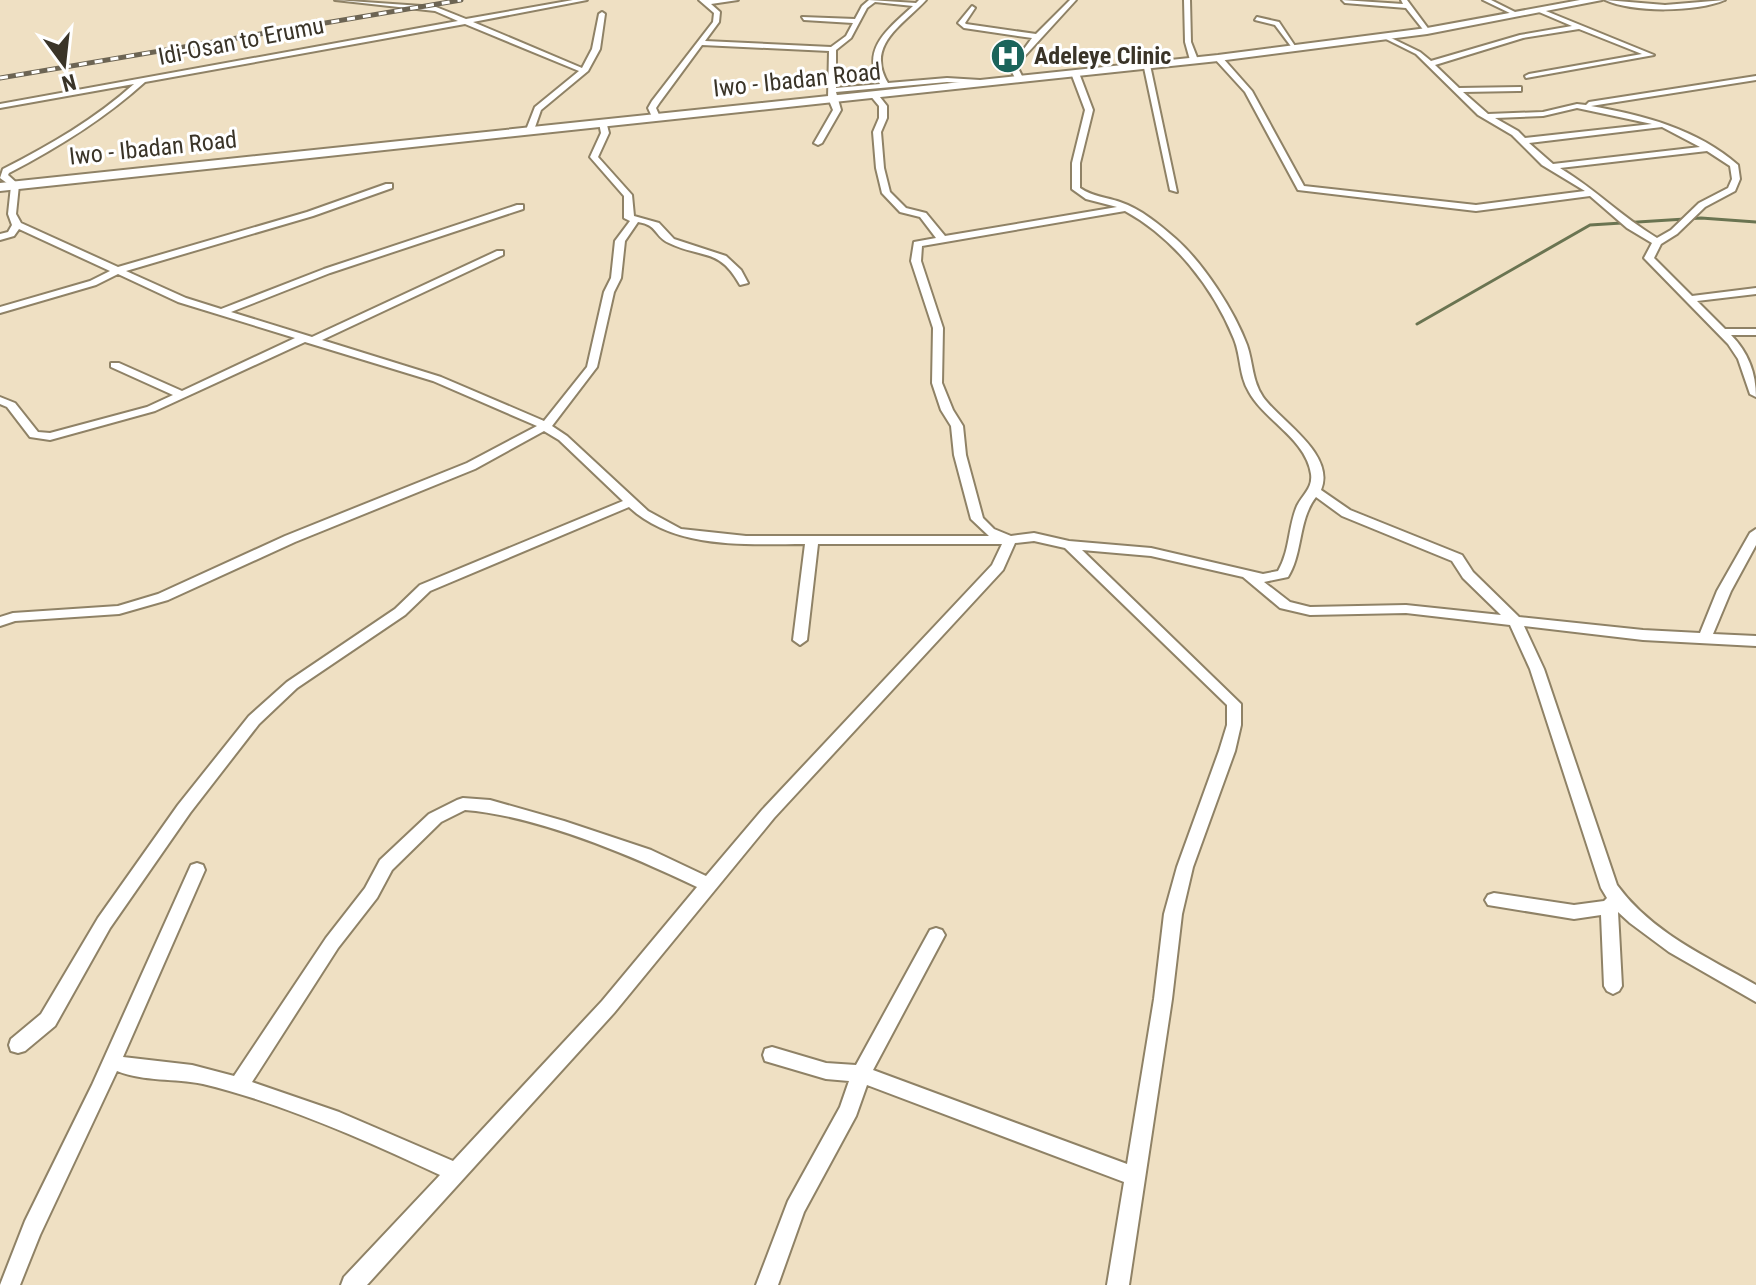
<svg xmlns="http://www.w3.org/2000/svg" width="1756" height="1285" viewBox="0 0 1756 1285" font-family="'Roboto Condensed',sans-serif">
<rect width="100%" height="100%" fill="#efe0c3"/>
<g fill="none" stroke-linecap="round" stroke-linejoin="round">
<path stroke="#6a7451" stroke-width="3" d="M1417 324 1590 225 1701 218 1756 222"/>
<g stroke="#8f8266" stroke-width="4">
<path id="street" d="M335 0 436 7 466 19 573 0H587L473 22 582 68 592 49 599 14 602 12 605 14 600 49 588 71 541 110 534 130 530 132 526 130 535 107 579 71 465 24 145 82C104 119 59 147 9 173L8 175 19 185 16 214 21 223 118 267 307 212 386 184H392V188L313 216 126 271 186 298 221 309 324 269 517 205H523V209L330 273 231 312 312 337 497 251H503V255L322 340 441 377 544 421 587 367 604 292 611 278 615 241 630 221 624 218V196L590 157 601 133 599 123 606 121 609 133 598 157 632 195 634 216 659 223 674 239 726 256 741 270 748 283 740 285C719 247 702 259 669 243 654 236 658 225 638 222L625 241 621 278 614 292 597 367 552 426 567 436 648 511 681 529 746 536H989L971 519 954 455 951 426 941 410 932 383 933 328 911 261 914 242 936 238 920 217 900 212 882 193 876 168 873 132 879 118V106L869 94 876 92 887 106V118L881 132 884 168 890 192 906 208 926 213 945 236 1117 207 1086 199 1072 189V163L1085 110 1071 73 1075 71 1079 73 1093 110 1080 163V188C1093 197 1106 197 1120 202 1141 209 1160 225 1176 239 1203 263 1234 310 1247 345 1253 362 1252 381 1263 397 1280 421 1336 454 1321 490L1350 510 1462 555 1473 572 1519 617 1643 630 1700 633 1717 591 1750 533 1756 529V545L1731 591 1713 634 1756 636V646L1643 640 1524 626 1544 669 1617 885C1651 932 1707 957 1756 985V1002L1669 952 1630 923 1618 912 1622 986 1619 991 1613 994 1607 991 1604 986 1601 915 1574 919 1488 905 1485 900 1488 895 1494 893 1574 905 1604 901 1607 898 1601 888 1530 669 1510 625 1406 613 1310 615 1280 608 1243 577 1151 556 1082 550 1241 704V725L1235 751 1193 867 1182 914 1172 999 1129 1285H1107L1124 1182 867 1085 856 1116 804 1212 778 1285H756L788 1201 840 1107 849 1081 826 1079 765 1061 763 1055 765 1049 772 1047 826 1063 856 1065 930 930 936 928 942 930 945 935 873 1070 1127 1164 1154 999 1164 914 1177 867 1219 751 1227 725V705L1065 548 1034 541 1015 543 1003 570 774 818 614 1013 367 1285H341L344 1277 440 1175C365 1140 282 1103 203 1084 174 1078 145 1082 117 1071L40 1235 20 1285H0L25 1221 92 1085 191 865 197 863 203 865 205 870 123 1057 192 1065 234 1076 326 938 365 888 380 860 429 814 457 800 463 798 490 800 564 821 651 850 706 876 762 810 992 565 1002 544H818L807 640 800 645 793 640 805 544C747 544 675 550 629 507L430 591 405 615 297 688 259 724 190 813 110 928 55 1026 25 1051 18 1053 11 1051 9 1045 11 1039 41 1014 98 918 178 805 249 716 287 682 395 609 420 585 623 501 559 440 544 431 475 469 295 542 168 600 119 614 15 621 0 626V617L13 613 118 606 158 594 285 536 467 463 537 426 433 381 305 342 155 411 50 440 30 437 7 407 0 404V397L15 403 38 432 50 433 147 407 173 395 111 367V363H119L182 391 295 338 178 302 118 274 96 285 0 313V307L90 281 110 271 19 229 14 236 0 240V234L8 232 12 225 8 214 11 186 0 178 3 169C50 145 95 119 134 84L0 108V104L458 21 435 11ZM1125 211C1174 238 1213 287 1234 339 1241 356 1239 376 1249 392 1265 421 1306 439 1311 474 1313 488 1303 494 1297 506 1288 527 1290 551 1278 571L1263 574 1151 548 1069 541 1034 533 1011 536 994 529 983 518 966 455 963 426 953 410 942 383 943 328 921 261 922 246ZM1316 497 1342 516 1452 561 1463 578 1501 615 1406 605 1310 607 1290 602 1264 582 1288 577C1303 553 1298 520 1316 497ZM465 810C539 816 630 855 697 887L602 1001 453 1161 339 1112 252 1082 338 948 377 898 392 870 441 822Z
M699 0H738L711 4 720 12 719 22 705 41 831 47 846 36 853 23 804 20 802 17 855 19 862 6 869 0 916 3 919 0H926C903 25 865 45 888 83L947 78 980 80 984 82 980 84 947 82 836 92 841 110 822 143 818 145 814 143 833 110 828 98 829 51 702 45 660 102 656 108 660 117 653 119 648 108 652 101 713 22 714 13ZM875 2 913 6C888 29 860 49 880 84L836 88V50L851 38 867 8Z
M1070 0H1076L1023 58 1018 68 1023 78 1019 80H1016L1010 68 1032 38 964 28 958 23 972 6 975 8 965 23 966 24 1036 34Z
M1184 0H1190L1191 42 1198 60 1194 62 1190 60 1185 42Z
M1342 0 1403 4 1401 0H1407L1430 31 1425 32 1406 8 1345 3Z
M1483 0H1491L1521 15 1516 16Z
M1605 0 1665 5 1725 0C1696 12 1634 13 1605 0Z
M1541 9 1654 55 1526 78 1525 76 1529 74 1642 54 1579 29 1523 38 1435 65 1459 88 1521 87V91H1518L1463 92 1488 114 1543 112 1577 104 1586 105 1589 102 1756 76V80L1591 106C1643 115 1697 129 1738 165L1740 179 1735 191 1705 207 1677 234 1661 244 1654 258 1692 296 1756 288V294L1697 301 1725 329H1756V335H1731C1748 352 1756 373 1756 397L1750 394 1738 359 1728 344 1644 258 1652 243 1627 228 1590 196 1476 211 1298 190 1245 92 1214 58 1221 56 1252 91 1304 186 1476 205 1585 191 1542 165 1512 135 1478 115 1416 54 1382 37 1387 36 1420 52 1431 61 1520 35 1572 26 1539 12ZM1577 108 1652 124 1525 138 1518 131 1495 118 1543 116ZM1662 127 1700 147 1553 164 1529 143ZM1707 151 1730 166 1732 179 1728 188 1699 203 1671 230 1657 238C1622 217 1595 189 1560 168Z
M1257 17 1279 22 1297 49H1293L1275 25 1255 20Z
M1143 63 1150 65 1177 192 1170 190Z"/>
</g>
<g stroke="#8f8266" stroke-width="4">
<path id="primary" d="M1580 0H1602L1427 34 1218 61 0 191V183L1218 55 1427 28Z"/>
</g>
<use href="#street" fill="#fff" fill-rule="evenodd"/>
<use href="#primary" fill="#fff" fill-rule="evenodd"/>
<g stroke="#6c6453" stroke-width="5">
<path id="rail" d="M0 78 461 0"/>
</g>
<use href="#rail" stroke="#fff" stroke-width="3" stroke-dasharray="8" stroke-linecap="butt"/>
</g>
<defs>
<g id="hospital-disc" transform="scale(1.8)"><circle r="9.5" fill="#1b645b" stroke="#fff"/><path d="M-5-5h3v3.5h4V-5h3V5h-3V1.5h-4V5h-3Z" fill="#fff"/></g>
</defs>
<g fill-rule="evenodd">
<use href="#hospital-disc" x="1008" y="56"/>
</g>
<g text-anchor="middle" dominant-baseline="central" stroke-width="6" stroke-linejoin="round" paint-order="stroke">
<g font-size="24" fill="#3a3428" stroke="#fff">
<text transform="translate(241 41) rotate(-11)">Idi-Osan to Erumu</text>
<text transform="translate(797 80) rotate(-6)">Iwo - Ibadan Road</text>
<text transform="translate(153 148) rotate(-6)">Iwo - Ibadan Road</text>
</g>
<g font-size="24" font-weight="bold" fill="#3a3428" stroke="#fff" text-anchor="start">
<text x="1034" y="56">Adeleye Clinic</text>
</g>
</g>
<g transform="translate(64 64) rotate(165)" stroke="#ffffff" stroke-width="6" paint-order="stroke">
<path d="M0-6L14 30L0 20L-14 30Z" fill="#3a3428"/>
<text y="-12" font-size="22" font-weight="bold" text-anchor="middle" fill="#3a3428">N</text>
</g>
</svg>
